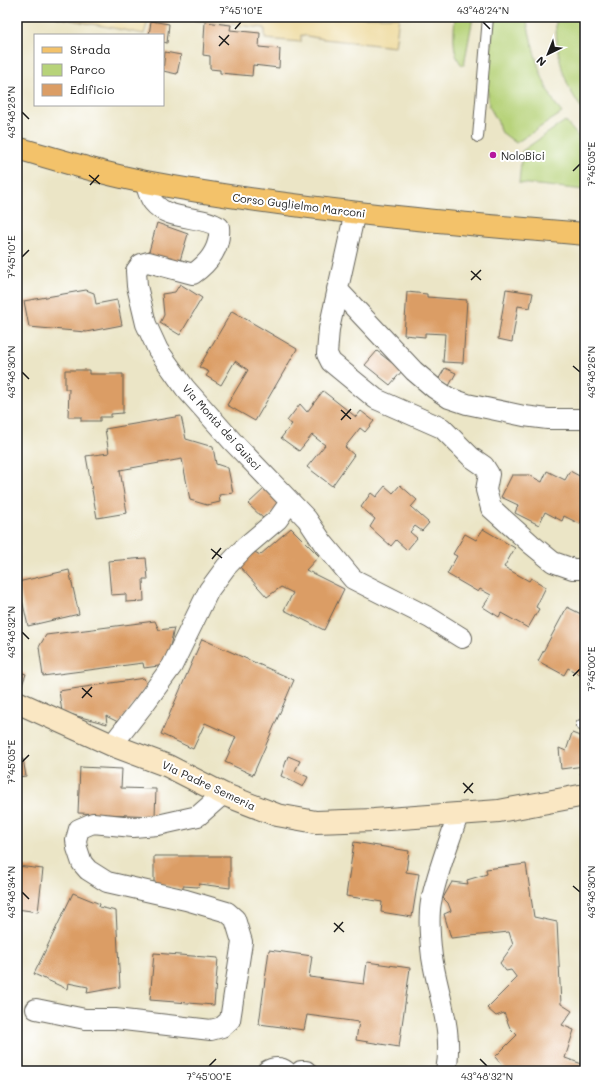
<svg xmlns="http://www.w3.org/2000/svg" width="602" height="1088" viewBox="0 0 602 1088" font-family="Mali,sans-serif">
<rect width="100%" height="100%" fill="#fff"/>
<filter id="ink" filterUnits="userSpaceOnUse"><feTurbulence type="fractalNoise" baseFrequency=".025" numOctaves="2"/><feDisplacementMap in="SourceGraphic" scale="8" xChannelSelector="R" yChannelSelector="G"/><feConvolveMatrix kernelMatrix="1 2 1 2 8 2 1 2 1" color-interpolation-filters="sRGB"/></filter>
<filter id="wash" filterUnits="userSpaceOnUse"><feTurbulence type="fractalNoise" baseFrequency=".012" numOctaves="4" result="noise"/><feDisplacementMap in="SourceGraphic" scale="16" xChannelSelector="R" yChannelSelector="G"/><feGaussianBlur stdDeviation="0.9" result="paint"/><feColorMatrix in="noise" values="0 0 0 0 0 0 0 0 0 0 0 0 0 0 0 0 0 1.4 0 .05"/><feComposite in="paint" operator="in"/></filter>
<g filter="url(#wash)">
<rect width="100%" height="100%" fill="#ebe5c6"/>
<path fill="#b7d37a" stroke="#6a784b" d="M455 17H473L464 65H462C451 54 454 31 455 17Z
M494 17H526C533 49 541 87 562 113L516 143 500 131 498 122 489 106 487 81Z
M556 17H585V112C563 87 555 50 556 17Z
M565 121 585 144V190L519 183 522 151Z"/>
<path fill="#eeda9e" stroke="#857b5d" d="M56 17H149L144 34Z
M163 17H399L395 47 324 39 301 35V42L265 39V28Z"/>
<g id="blocks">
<path fill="#db9d65" d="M151 21 169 24 167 43 163 42V35H149Z
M205 22 231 25 230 30 260 33 259 47 280 49 279 68 253 65 252 76 220 73V70L210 69V56L203 55Z
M165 52 181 55 177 74 163 71Z
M157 223 188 234 179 264 148 255Z
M180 284 202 298 180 335 160 323 164 315 162 294 175 292Z
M506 289 533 293 530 308 518 306 512 342 498 339Z
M86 290 94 293 96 304 117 300 122 325 86 332 29 327 24 301Z
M407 292 427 294V297L467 300 463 363 443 362 445 334 425 333V337L404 335Z
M232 311 297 349 255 421 227 405 248 370 235 361 221 385 206 376 209 372 199 367Z
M377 351 402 371 390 385 365 365Z
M445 368 456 373 449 386 438 380Z
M65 370H89V374H123V413L111 414V417H100V421H81V417H68L69 389H65Z
M323 391 356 417 361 411 374 421 365 432 360 428 345 447 354 455 332 486 307 467 325 445 312 435 299 451 281 438 292 424 287 421 300 404 307 412Z
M181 416 186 439 213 447 216 464 228 468 233 493 219 495 220 502 207 505 190 500 182 459 120 470 127 513 97 518 86 456 109 453 105 429Z
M547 471 565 480 570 471 585 479V513L580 524 564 516 562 521 545 512 539 525 515 513 518 505 501 497 512 475H529L542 482Z
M400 485 417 500 411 507 429 523 422 531 415 526 410 532 417 538 407 550 396 540 391 546 370 527 375 519 361 507 371 493 376 497 385 486 393 493Z
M265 488 281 505 265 520 248 504Z
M291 528 319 556 306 570 344 589 324 630 284 610 293 593 281 587 267 597 240 567 253 551 260 555Z
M483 529 515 548 504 567 529 581 531 578 546 587 536 607 539 609 528 628 501 613 499 617 483 607 491 595 480 589 478 592 447 574 457 556 453 554 465 534 476 540Z
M146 558 148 579H143L144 601 126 602V594L111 595 108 561Z
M69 570 79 614 28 626 18 582Z
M567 607 585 616V678L568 668 564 675 538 661Z
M155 621 159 630 174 628 166 665 144 668 143 663 43 676 39 647 46 635Z
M202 639 294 680 253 775 225 762 236 737 205 723 193 749 161 734Z
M17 640 22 642 17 654Z
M17 671 26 674 21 688 17 687Z
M144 678 147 686 120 723 106 716 107 724 62 712 59 691Z
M572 733 585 738V773L580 774 584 766 561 769 559 748 566 751Z
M288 756 300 761 295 771 308 777 303 787 281 776Z
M23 759 26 776 17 777V761Z
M80 767 122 769 121 788 156 789 155 816 78 813Z
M354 842 409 851 406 872 419 874 412 917 381 912 382 902 346 896Z
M154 856H230V888L199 884 198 887 183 886V889L154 883Z
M526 864 534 917 557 922 561 1004 572 1011 562 1025 574 1030 565 1058 585 1065V1071H507L495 1057 517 1035 510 1028 504 1013 496 1016 487 1008 517 978 511 970 506 971 500 963 513 945 509 932 451 938 444 914 451 911 448 903 443 898 452 882 468 884 467 880 487 874 486 869Z
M17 866 43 869 38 912 17 909Z
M73 893 100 904 99 907 116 911 120 987 87 993 88 987 68 983 67 989 34 974Z
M269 950 312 956 309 977 364 984 367 962 410 968 399 1047 356 1040 359 1022 307 1015 304 1030 259 1024Z
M154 953 218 958 214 1005 150 1000Z
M17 1022H20L18 1043 17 1042Z"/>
</g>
</g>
<g filter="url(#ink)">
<use href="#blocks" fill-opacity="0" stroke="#646258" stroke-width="1"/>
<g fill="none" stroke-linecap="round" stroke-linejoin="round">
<g stroke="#646258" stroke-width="12">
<path id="lane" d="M478 137 488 17
M581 725 585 727"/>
</g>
<g stroke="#646258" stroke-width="22">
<path id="street" d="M145 182C147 188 149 197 153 202 169 222 199 214 219 227 221 247 209 263 193 274L148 262 141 264 136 271 137 286 146 324 158 350 185 388 232 441 307 519 323 543 353 579 430 618 462 638
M355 212 329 329 327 354 331 362 376 399 442 428 471 457 484 466 489 474 486 490 491 508 531 544 553 562 573 569H585
M337 289 414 371 434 388 449 398 467 404 524 416 548 419H585
M112 745 145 703 172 666 209 590 226 567 245 547 278 519 290 502
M36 1009 85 1019H115L211 1030 222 1027 230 1020 242 942 235 919 227 912 186 900 107 882 88 870 82 863 77 848 76 840 79 829 93 823 133 827 158 825 198 816 223 794
M267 1071C273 1067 281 1067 286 1071
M301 1071H306
M446 1071C454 1031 438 996 432 957 430 940 428 919 431 902 437 872 449 843 458 815"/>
</g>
<g stroke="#646258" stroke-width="24">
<path id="secondary" d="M17 702 112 745 168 766 223 794 277 815 316 822 374 820 499 811 585 795"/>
</g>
<g stroke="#646258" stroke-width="24">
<path id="primary" d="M17 148C59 160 102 174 146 182 291 209 438 222 585 234"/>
</g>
<use href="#lane" stroke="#fff" stroke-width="10"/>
<use href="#street" stroke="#fff" stroke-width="20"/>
<use href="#secondary" stroke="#fae7c3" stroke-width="22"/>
<use href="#primary" stroke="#f3c26a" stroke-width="22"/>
</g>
</g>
<path fill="none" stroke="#1c1c1c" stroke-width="1.5" d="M483 22 490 29M235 29 241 22M219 36 229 45M219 46 229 35M22 112 29 119M573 171 580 164M89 175 100 184M90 185 99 175M22 257 29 250M471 271 481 280M471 280 481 270M573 366 580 372M22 372 29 379M341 410 351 419M341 420 351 409M211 549 222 558M212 559 221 548M22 632 29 639M573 676 580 669M82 688 92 697M82 698 92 687M22 762 29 755M463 783 473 793M464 793 473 783M573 886 580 892M22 892 29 899M334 923 344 932M334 932 343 922M480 1059 487 1066M209 1066 216 1059"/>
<circle fill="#b5179e" stroke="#fff" stroke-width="1.5" cx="493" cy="155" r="4"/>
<g text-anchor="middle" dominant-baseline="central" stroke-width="4" stroke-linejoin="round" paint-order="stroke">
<g font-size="11" fill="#1c1c1c" stroke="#fff" text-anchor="start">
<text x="501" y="155">NoloBici</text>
</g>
<g font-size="11" fill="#1c1c1c" stroke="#fff">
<text transform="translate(299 205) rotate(7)">Corso Guglielmo Marconi</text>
<text transform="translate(222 427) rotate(48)">Via Montà dei Guisci</text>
<text transform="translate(209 785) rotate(25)">Via Padre Semeria</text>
</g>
</g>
<rect width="602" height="1088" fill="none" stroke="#fff" stroke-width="44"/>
<rect x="34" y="34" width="130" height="72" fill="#ffffff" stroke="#a4a4a4"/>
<rect x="42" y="47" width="20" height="6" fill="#f3c26a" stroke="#a4a4a4"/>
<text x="70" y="54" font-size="12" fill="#1c1c1c">Strada</text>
<rect x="42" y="64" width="20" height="12" fill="#b7d37a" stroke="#a4a4a4"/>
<text x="70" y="74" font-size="12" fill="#1c1c1c">Parco</text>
<rect x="42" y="84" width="20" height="12" fill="#db9d65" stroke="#a4a4a4"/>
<text x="70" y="94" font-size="12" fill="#1c1c1c">Edificio</text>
<g transform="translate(548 54) rotate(223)" stroke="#ffffff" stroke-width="3" paint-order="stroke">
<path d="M0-3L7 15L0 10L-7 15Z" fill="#1c1c1c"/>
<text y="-6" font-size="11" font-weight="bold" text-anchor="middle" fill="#1c1c1c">N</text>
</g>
<rect x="22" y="22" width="558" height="1044" fill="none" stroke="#1c1c1c" stroke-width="1.5"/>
<g font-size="10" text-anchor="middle" fill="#1c1c1c">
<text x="241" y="14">7°45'10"E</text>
<text x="483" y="14">43°48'24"N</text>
<text transform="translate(11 112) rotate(-90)" y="4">43°48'28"N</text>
<text transform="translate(591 164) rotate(-90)" y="4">7°45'05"E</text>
<text transform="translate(11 257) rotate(-90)" y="4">7°45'10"E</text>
<text transform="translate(11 372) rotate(-90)" y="4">43°48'30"N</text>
<text transform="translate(591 372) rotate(-90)" y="4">43°48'26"N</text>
<text transform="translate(11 632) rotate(-90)" y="4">43°48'32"N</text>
<text transform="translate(591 669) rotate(-90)" y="4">7°45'00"E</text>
<text transform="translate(11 762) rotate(-90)" y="4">7°45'05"E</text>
<text transform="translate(11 892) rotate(-90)" y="4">43°48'34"N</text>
<text transform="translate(591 892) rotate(-90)" y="4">43°48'30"N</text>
<text x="209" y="1080">7°45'00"E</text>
<text x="487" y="1080">43°48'32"N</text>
</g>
</svg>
